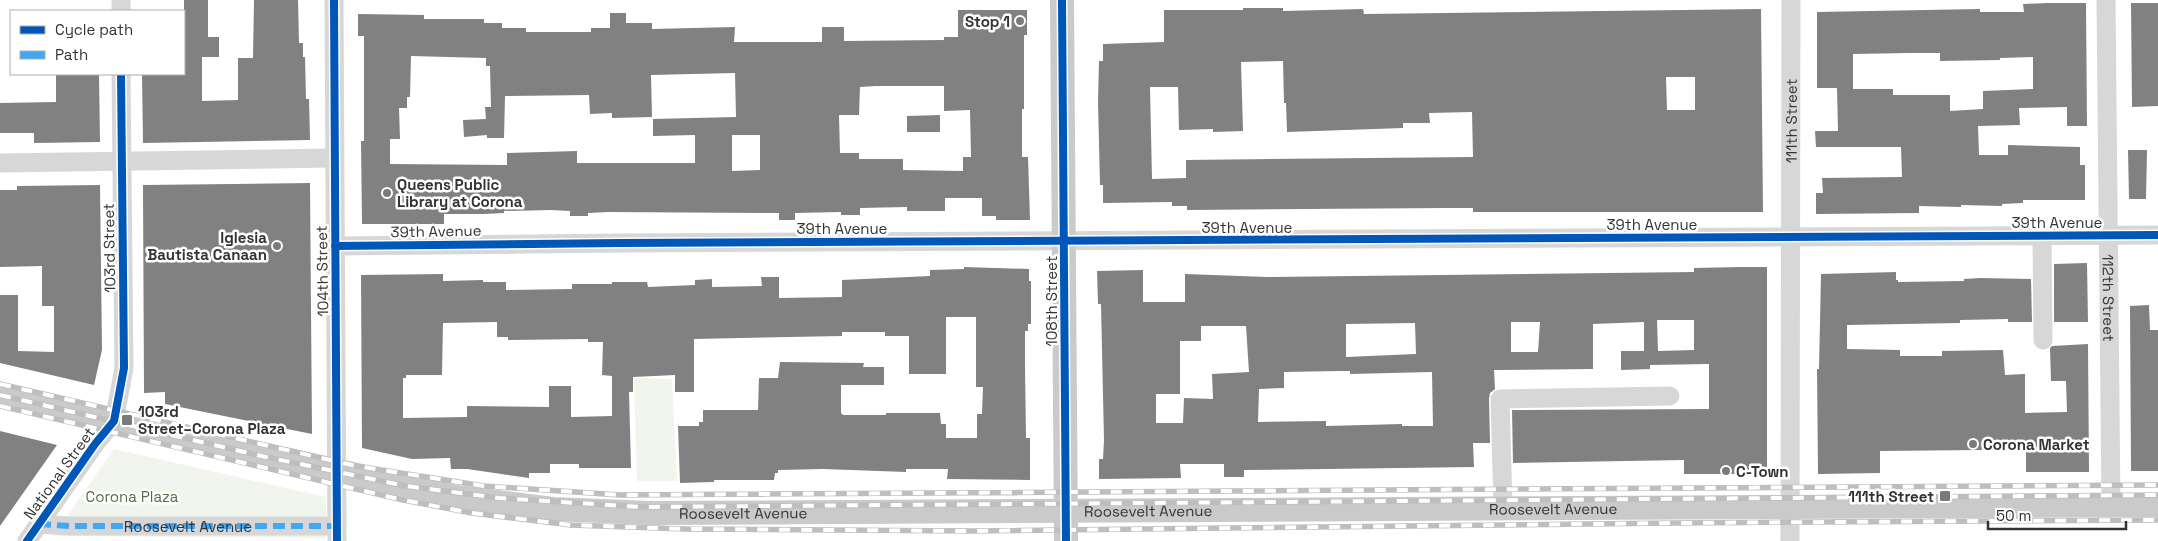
<svg xmlns="http://www.w3.org/2000/svg" width="2158" height="541" viewBox="0 0 2158 541" font-family="'Space Grotesk',sans-serif">
<rect width="100%" height="100%" fill="#fff"/>
<path fill="#f1f5ed" d="M634 378 672 379 677 481H637Z
M114 449 326 497V538L53 536Z"/>
<path fill="#818181" fill-rule="evenodd" d="M184 0H208V37H219V57H202V101L238 100V58H253L254 0H298L299 43H303V57H305L306 99H309L310 140 143 143 142 74H184Z
M2047 3H2086L2087 126H2067V107L2019 108 2020 125 1978 126 1979 155H2008V145L2080 147V165H2085V200H2023V203L2002 204V206L1961 205V207L1919 206V213L1816 214V193H1823L1822 178 1902 177 1901 147H1816L1815 131H1838L1837 88H1817V12L1980 9V12H2024L2023 4ZM1910 53H1940V61L2000 60V58L2033 57V89L1983 91V109L1950 111V95H1893V89H1853V54Z
M2131 3H2158V106L2132 107Z
M1243 8H1283V11L1363 9 1364 14 1761 9 1763 212H1473V208H1448L1187 210V206H1172V202L1103 203V185H1100L1098 102 1099 61H1103V44L1164 42V10H1243ZM1283 61 1284 103H1286L1287 132 1403 128V123H1430L1429 113 1472 112 1473 157 1186 160V178L1152 179 1150 87H1178L1179 130 1213 129V132L1243 131 1241 62ZM1666 77H1695V110H1667Z
M958 10H1027V35H1024V109H1022V157H1028L1030 220H996V216H982V198H945V211H907V207L860 208V215H841V212L795 213V220H779V213L608 212 588 213V216H570V211L551 210 504 211V213L484 214H444V224H362L361 141H364V36H358V14L424 15V19H484V23H502V28H526V32H591V28H610V13H626V23H652V29L735 27 734 42H822V27H844V41L944 40V37H958ZM411 56 486 58V66H490L491 107H485L486 119 463 120 464 137 487 135V138H504L505 96 589 95 590 114 612 113V118L652 117 651 75 735 73 736 117 653 119V136L695 135V163H577V151L507 153V165L390 164V139H400L399 108H407V97H410ZM876 86H944V111L970 110 971 157H963V171L903 170V159H859V153H840L839 115H859L860 87ZM732 135H760V170L732 171Z
M56 74H99L100 142 34 143V133H0V103L56 102Z
M940 115V132H907V116Z
M2128 150H2147L2146 199H2129Z
M310 183 312 434 165 404V392L144 393 143 185Z
M100 185 102 350 94 385 0 363V295H18V351L54 352V306H42V266L0 267V190H17V186Z
M2087 263 2088 322H2054V264Z
M964 267 1029 269V281H1031V324H1028V331H1025V367L1026 438H1030V480L947 479 948 469H906V472L823 469 778 470V473H775L774 480H714V482L680 483 678 426H699V422H703V410H758L759 378H778L780 362 864 363 863 367H884V385H841V413L843 415H886V413H940L941 424H946V438H977V414H982L983 387H976V317H946V374H909V336H885V332H842V336L694 339V392H675V375L633 377V392H629L631 468H579V464H550V473H529V478L467 469H451L450 458 412 459 362 448 361 275 443 274V281L483 280V282H506V290L572 289V284H612V282H647L648 287 695 285V280L712 279V287L762 286 761 277H779V298L842 297V280L930 276V270L964 269ZM497 322V337H508V340L588 339V342H603L602 375 612 376V416L571 417V386H549V407L467 406V417L403 418V378H406V375H442L443 323Z
M1741 267H1767V470L1763 474H1684V460L1513 463 1512 410 1709 409V364L1650 365V369L1621 370V351H1644V322L1593 324V369L1494 370 1495 389 1490 393 1489 399 1490 443H1473L1474 467 1244 470V477H1224V464H1180L1181 478 1099 479V459H1103L1104 440 1101 304H1098L1097 271 1143 270V302H1185V274L1267 277 1694 272V268ZM1657 320H1694V350L1658 351ZM1511 322H1540L1538 352H1511ZM1415 323 1416 354 1346 357V324ZM1201 326H1246L1249 372 1212 374 1213 399 1184 398 1183 423H1156V394H1180V341H1201ZM1338 371H1350V374L1432 372 1433 426H1402V424L1326 426V421L1258 422 1259 389 1284 388V372Z
M1896 272V280H1898V282L1964 281V279L1980 278 2031 279 2032 322H2008V319L1960 320V323L1847 325V349L1900 350V356H1942V351L2003 350 2005 375 2025 374V413L2067 412 2066 381H2051L2050 348 2052 346 2088 344 2089 472H2026V450H1980L1880 451V473L1818 474 1817 369H1819L1821 274Z
M2149 305 2150 330H2158V471H2131L2130 306Z
M0 431 57 445 0 526Z"/>
<g fill="none" stroke-linecap="round" stroke-linejoin="round">
<g stroke="#d7d7d7" stroke-width="19">
<path d="M121 0V11"/>
<path d="M334 0 337 541"/>
<path id="s1" d="M2106 0 2111 505"/>
<path d="M0 163 334 158"/>
<path d="M2042 236 2043 340"/>
<path d="M335 246 621 243 2158 235"/>
<path d="M1503 508 1500 399 1670 396"/>
<path d="M39 524 70 526H337"/>
<path d="M27 541 95 444 114 421 124 368 121 74"/>
<path id="s2" d="M1790 541 1791 0"/>
</g>
<g stroke="#cacaca" stroke-width="24">
<path d="M1062 0 1066 541"/>
<path id="s3" d="M0 396 456 497 553 509 649 513 2158 505"/>
</g>
<g stroke="#bebebe" stroke-width="5.5">
<path id="rail" d="M0 384 356 466 484 486 620 495 2158 485
M0 395 266 457 406 486 499 498 640 507 2158 495
M0 406 403 500 472 513 571 525 686 529 973 531 1674 523 2158 520"/>
</g>
<use href="#rail" stroke="#fff" stroke-width="4" stroke-dasharray="11" stroke-linecap="butt"/>
<path stroke="#3fa9f5" stroke-width="6" stroke-dasharray="12 6" stroke-linecap="butt" id="s4" d="M39 524 70 526H337"/>
<g stroke="#fff" stroke-width="11">
<path id="cycleway" d="M334 0 337 541
M1062 0 1066 541
M335 246 621 243 2158 235
M27 541 95 444 114 421 124 368 121 74"/>
</g>
<use href="#cycleway" stroke="#0057b8" stroke-width="8"/>
</g>
<g fill="#7a7a7a" stroke="#fff" stroke-width="2">
<circle cx="1020" cy="21" r="5"/>
<circle cx="387" cy="193" r="5"/>
<circle cx="277" cy="246" r="5"/>
<rect x="121" y="414" width="12" height="12" rx="2.5"/>
<circle cx="1973" cy="444" r="5"/>
<circle cx="1726" cy="471" r="5"/>
<rect x="1939" y="490" width="12" height="12" rx="2.5"/>
</g>
<g text-anchor="middle" dominant-baseline="central" stroke-width="5" stroke-linejoin="round" paint-order="stroke">
<g font-size="15" font-weight="bold" fill="#333" stroke="#fff" text-anchor="start">
<text x="1010" y="21" text-anchor="end">Stop 1</text>
<text x="397" y="184">Queens Public<tspan x="397" dy="17">Library at Corona</tspan></text>
<text x="267" y="237" text-anchor="end">Iglesia<tspan x="267" dy="17">Bautista Canaan</tspan></text>
<text x="138" y="411">103rd<tspan x="138" dy="17">Street–Corona Plaza</tspan></text>
<text x="1983" y="444">Corona Market</text>
<text x="1736" y="471">C-Town</text>
<text x="1934" y="496" text-anchor="end">111th Street</text>
</g>
<g font-size="15" fill="#333" stroke="#fff">
<text stroke="none"><textPath href="#s2" startOffset="420">111th Street</textPath></text>
<text x="2057" y="222">39th Avenue</text>
<text x="1652" y="224">39th Avenue</text>
<text x="1247" y="227">39th Avenue</text>
<text x="842" y="228">39th Avenue</text>
<text transform="translate(436 231) rotate(-1)">39th Avenue</text>
<text transform="translate(109 248) rotate(-91)">103rd Street</text>
<text transform="translate(322 271) rotate(-91)">104th Street</text>
<text stroke="none"><textPath href="#s1" startOffset="298">112th Street</textPath></text>
<text transform="translate(1051 301) rotate(-90)">108th Street</text>
<text transform="translate(59 473) rotate(-54)">National Street</text>
<text stroke="none"><textPath href="#s3" startOffset="1565">Roosevelt Avenue</textPath></text>
<text stroke="none"><textPath href="#s3" startOffset="1160">Roosevelt Avenue</textPath></text>
<text stroke="none"><textPath href="#s3" startOffset="755">Roosevelt Avenue</textPath></text>
<text stroke="none"><textPath href="#s4" startOffset="149">Roosevelt Avenue</textPath></text>
</g>
<g font-size="15" fill="#56703f" stroke="#fff">
<text x="132" y="496">Corona Plaza</text>
</g>
</g>
<rect x="10" y="10" width="175" height="65" fill="#ffffff" stroke="#adadad"/>
<rect x="20" y="26" width="25" height="8" fill="#0057b8" stroke="#adadad"/>
<text x="55" y="35" font-size="15" fill="#333333">Cycle path</text>
<rect x="20" y="51" width="25" height="8" fill="#3fa9f5" stroke="#adadad"/>
<text x="55" y="60" font-size="15" fill="#333333">Path</text>
<path d="M1988 521v8h138v-8" fill="none" stroke="#333333" stroke-width="2.5"/>
<text x="1996" y="521" font-size="15" fill="#333333" stroke="#ffffff" stroke-width="4" paint-order="stroke">50 m</text>
</svg>
